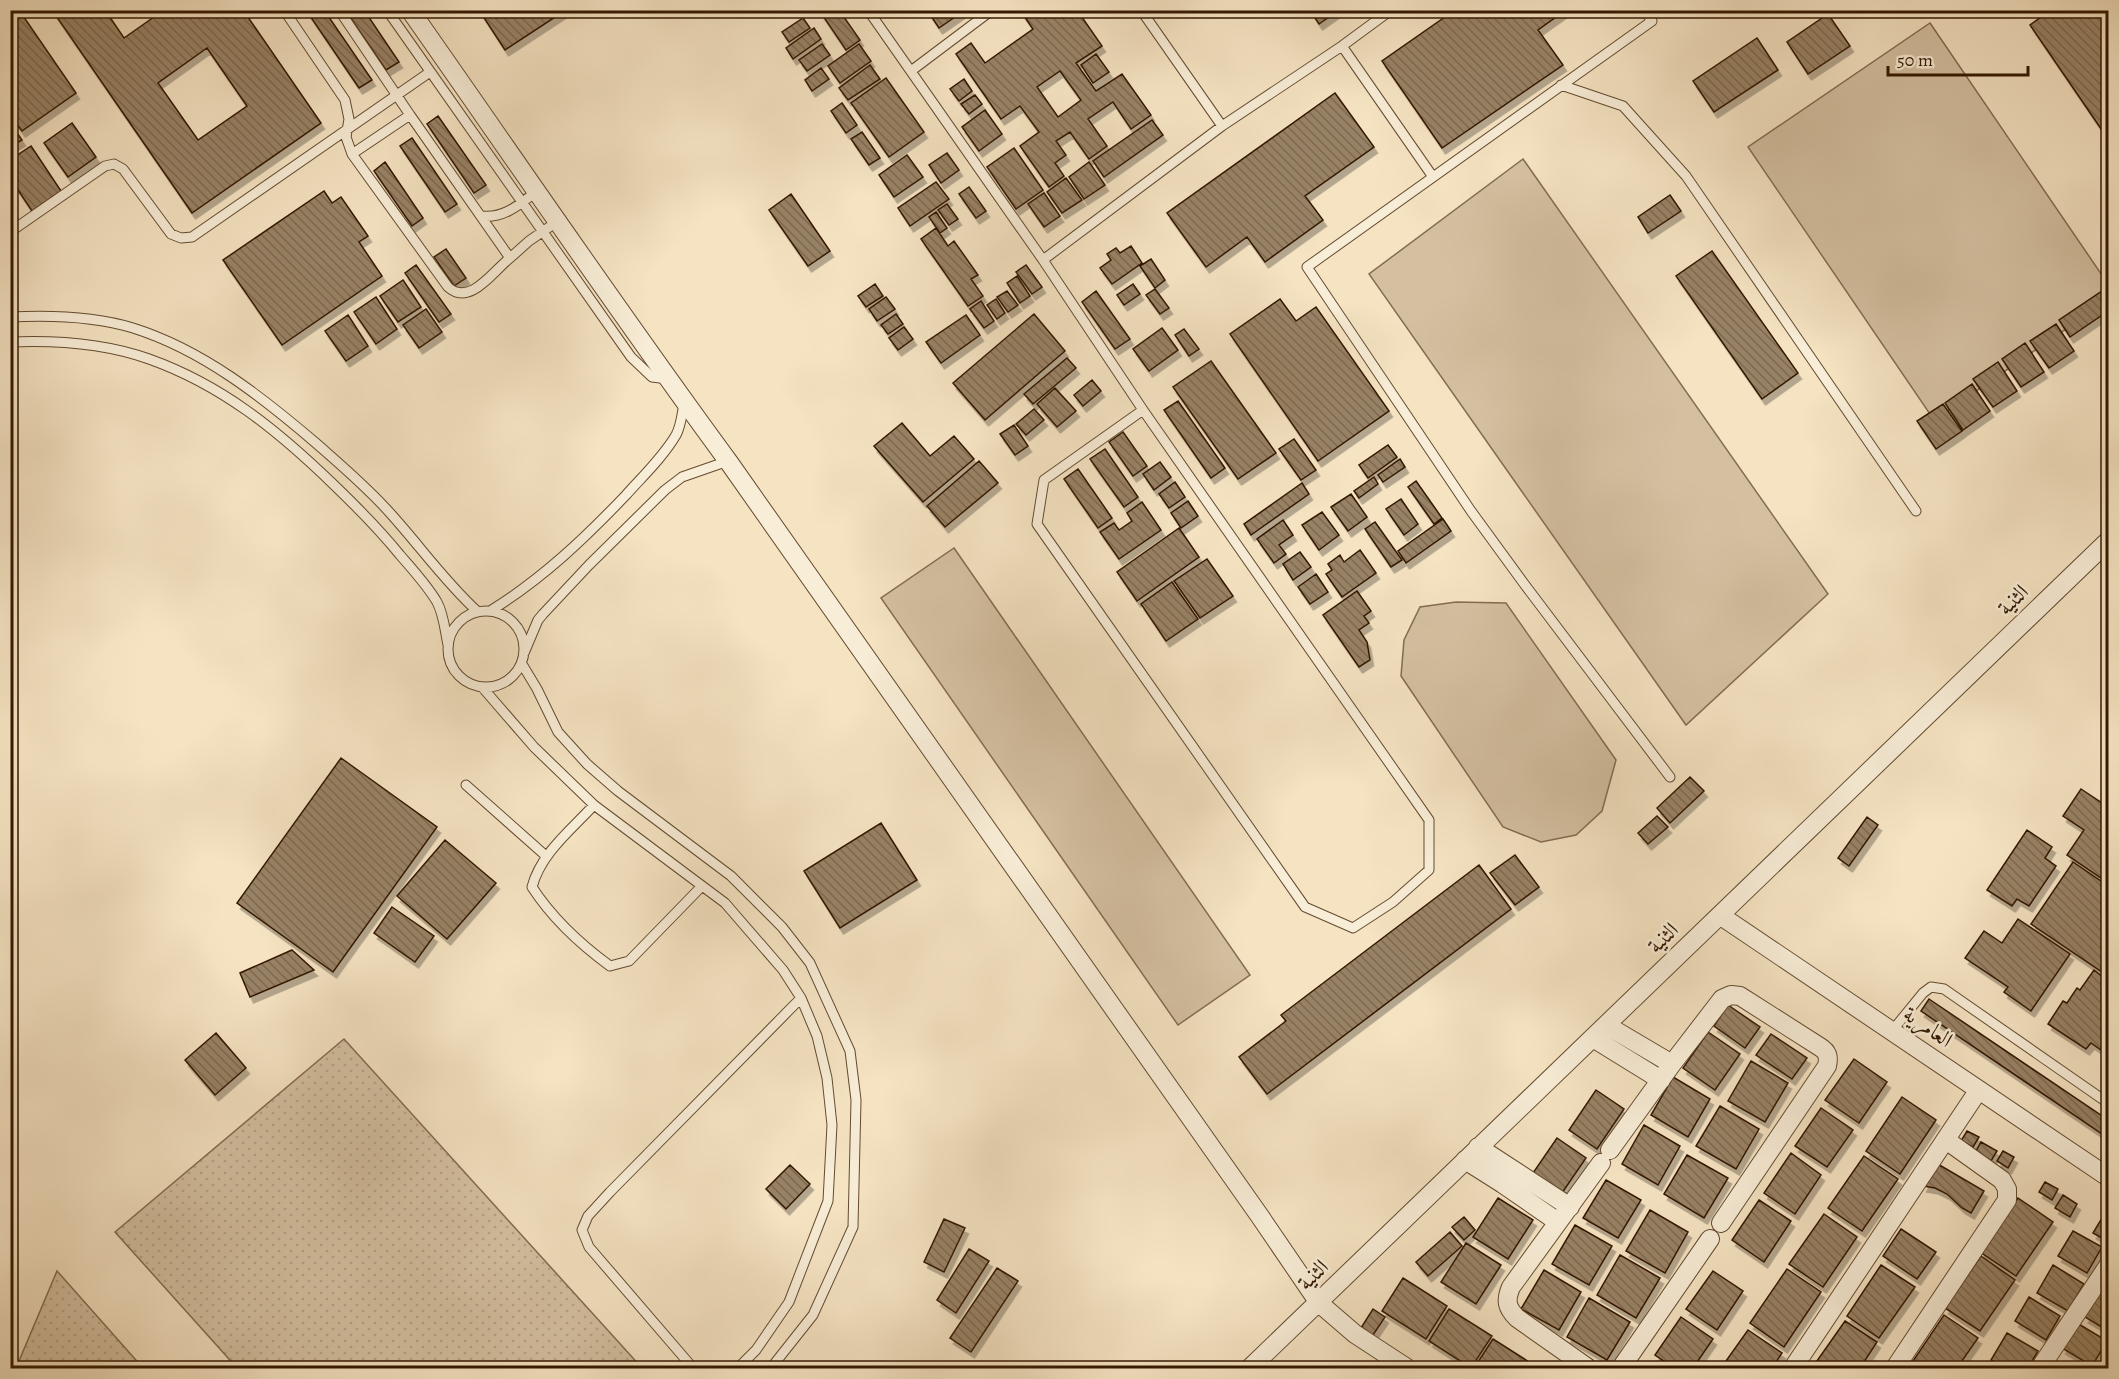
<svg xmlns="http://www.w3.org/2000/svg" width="2119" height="1379" viewBox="0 0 2119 1379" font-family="Alegreya,Amiri,serif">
<defs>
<pattern id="grass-dots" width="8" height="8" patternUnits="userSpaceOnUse" patternTransform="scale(1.5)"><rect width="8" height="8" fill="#d4c0a1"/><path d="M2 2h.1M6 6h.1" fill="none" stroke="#b6a489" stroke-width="1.8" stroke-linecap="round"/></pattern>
<pattern id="building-back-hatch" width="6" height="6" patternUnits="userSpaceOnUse" patternTransform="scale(1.5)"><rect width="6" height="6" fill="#988265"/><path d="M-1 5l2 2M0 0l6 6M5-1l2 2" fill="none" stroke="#7d6951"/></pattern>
<filter id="shadow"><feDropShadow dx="3.5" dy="6" stdDeviation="0" flood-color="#0004"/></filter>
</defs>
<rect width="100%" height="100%" fill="#f5e3c2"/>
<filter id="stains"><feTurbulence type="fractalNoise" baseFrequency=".00333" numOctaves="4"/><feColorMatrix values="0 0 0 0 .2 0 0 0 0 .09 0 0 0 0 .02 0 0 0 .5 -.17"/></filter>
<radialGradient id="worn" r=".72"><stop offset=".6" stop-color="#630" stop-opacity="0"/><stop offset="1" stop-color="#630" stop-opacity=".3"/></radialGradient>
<path fill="url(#grass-dots)" stroke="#846c50" stroke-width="1.5" d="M344 1039 642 1368H237L115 1232Z
M57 1271 143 1368H16Z"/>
<path fill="#d4c0a1" stroke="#846c50" stroke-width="1.5" d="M1930 23 2108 284V300L1934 420 1748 147Z
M1523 159 1828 594 1686 725 1369 274Z
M954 548 1250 975 1178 1025 881 598Z
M1456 602 1506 603 1616 760 1602 811 1576 835 1541 842 1503 827 1401 676 1404 640 1420 607Z"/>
<path fill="url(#building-back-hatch)" stroke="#331800" stroke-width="1.5" fill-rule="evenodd" filter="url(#shadow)" d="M10 10H19L76 93 22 131 10 115Z
M52 10H105L124 38 164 10H243L321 123 192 213ZM207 48 247 106 198 140 158 83Z
M306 10H324L372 80 359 88Z
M345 10H364L399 62 386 70Z
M479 10H566L505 50Z
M819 10H839L860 40 846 50Z
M933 10H965L939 28 929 13Z
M1020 10H1077L1102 46 1076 63 1096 91 1122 74 1151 115 1131 129 1113 102 1088 119 1107 146 1089 159 1070 132 1056 141 1066 155 1055 163 1064 176 1049 187 1020 146 1039 132 1020 106 1001 119 956 54 971 43 985 63 1033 29ZM1060 71 1081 100 1058 117 1037 87Z
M1310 10H1339L1319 24Z
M1455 10H1566L1538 30 1563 65 1442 148 1382 61Z
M2051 10H2108V139L2030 25Z
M1828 14 1850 46 1808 74 1787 42Z
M803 18 810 28 789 42 782 32Z
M814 28 821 39 793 59 786 48Z
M1757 38 1778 70 1714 112 1693 81Z
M822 44 830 55 807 71 799 60Z
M859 44 871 61 840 83 828 66Z
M1096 54 1109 72 1093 83 1081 65Z
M870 65 880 79 848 100 839 88Z
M821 68 829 79 812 91 805 80Z
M886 78 924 132 889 157 851 103Z
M964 79 972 91 959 101 950 89Z
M1335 93 1374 147 1305 196 1323 220 1265 262 1247 237 1206 267 1167 213Z
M975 95 982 104 969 114 961 104Z
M842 103 857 125 846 133 831 111Z
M985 110 1002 134 979 151 962 127Z
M438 116 486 185 474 193 427 124Z
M1152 120 1163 135 1104 177 1093 161Z
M10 123 22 140 10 147Z
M72 123 96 157 68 177 44 143Z
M862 132 880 158 869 165 851 139Z
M412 138 457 204 445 212 400 146Z
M31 146 61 191 32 211 12 181 10 182V160Z
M1014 148 1043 190 1016 209 987 167Z
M947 153 959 170 941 183 929 165Z
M907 155 923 177 894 197 879 175Z
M385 162 423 218 412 226 374 171Z
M1089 162 1105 185 1084 199 1069 177Z
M1066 178 1082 200 1062 213 1047 192Z
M936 182 949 199 910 226 898 208Z
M969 187 986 211 976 218 959 194Z
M324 191 332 203 341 197 368 236 359 242 382 276 282 345 223 260Z
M1044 193 1060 216 1044 227 1028 204Z
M791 194 830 251 808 266 769 210Z
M1670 195 1681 211 1648 233 1638 217Z
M947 204 958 219 949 225 938 210Z
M936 212 947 228 940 233 929 217Z
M936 228 948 246 954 241 978 275 971 279 983 296 968 306 921 239Z
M1131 246 1142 263 1112 284 1100 268 1111 260 1107 254 1116 248 1120 253Z
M446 249 466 278 454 286 434 257Z
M1712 251 1798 373 1762 399 1676 276Z
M1151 259 1165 280 1155 288 1140 266Z
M416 265 451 314 439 322 405 273Z
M1026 265 1042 287 1032 294 1016 272Z
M1017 276 1030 296 1020 303 1007 283Z
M403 280 421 307 398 322 380 296Z
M875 284 883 296 866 307 858 296Z
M1133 284 1140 294 1124 305 1117 295Z
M2108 287V311L2070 337 2059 320Z
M1155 289 1169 308 1160 314 1146 295Z
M1007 291 1018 305 1008 312 997 297Z
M1096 291 1130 339 1115 349 1082 302Z
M376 297 397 329 376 344 354 312Z
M886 297 895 309 877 321 869 309Z
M996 299 1005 313 997 319 987 305Z
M1280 299 1296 321 1316 307 1389 411 1318 461 1230 334Z
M981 301 994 321 984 328 970 309Z
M426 309 442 332 419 348 403 325Z
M896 314 903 324 888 334 881 325Z
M1034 314 1065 351 985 420 953 383Z
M348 315 368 346 346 361 325 331Z
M966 315 980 335 941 363 926 342Z
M2056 324 2074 351 2049 368 2030 341Z
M904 327 913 339 898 350 889 338Z
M1162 328 1178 350 1149 371 1133 349Z
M1184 329 1199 349 1189 356 1175 335Z
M2025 343 2044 372 2021 387 2002 359Z
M1067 358 1076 368 1033 404 1024 394Z
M1211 361 1276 453 1238 479 1173 387Z
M1998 362 2017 391 1993 407 1973 379Z
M1092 380 1101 391 1083 406 1074 395Z
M1972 384 1990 411 1963 430 1945 403Z
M1055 388 1076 411 1057 427 1037 404Z
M1178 401 1225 468 1211 478 1164 410Z
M1943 404 1962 431 1936 449 1917 421Z
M1034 409 1044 420 1026 435 1016 424Z
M902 423 930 456 954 436 974 459 923 502 874 446Z
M1014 425 1028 446 1015 455 1000 434Z
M1123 432 1147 466 1133 476 1109 442Z
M1294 439 1316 470 1301 480 1279 449Z
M1388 445 1397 457 1368 478 1359 465Z
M1105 449 1138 497 1124 507 1090 459Z
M1400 459 1405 467 1383 482 1378 475Z
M979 461 998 483 945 527 927 506Z
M1160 462 1171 477 1154 490 1143 474Z
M1078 469 1112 518 1098 528 1064 479Z
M1374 477 1378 484 1359 498 1354 491Z
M1416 481 1442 518 1434 524 1408 487Z
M1175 482 1185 497 1169 508 1159 494Z
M1302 483 1309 494 1251 535 1244 524Z
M1351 494 1367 517 1348 531 1331 507Z
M1401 499 1418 524 1404 535 1386 509Z
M1188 501 1198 516 1181 528 1171 513Z
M1142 502 1161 530 1119 559 1100 532 1114 523 1119 530 1132 521 1127 513Z
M1322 512 1339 535 1319 550 1302 525Z
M1443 519 1451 531 1406 563 1398 551Z
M1283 520 1293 535 1279 545 1286 554 1274 563 1257 539Z
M1375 522 1402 560 1391 567 1365 529Z
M1179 528 1199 557 1137 601 1117 572Z
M1360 550 1376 573 1342 597 1326 574 1332 570 1328 564 1340 555 1344 562Z
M1300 552 1311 567 1293 580 1283 564Z
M1207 559 1233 596 1200 618 1174 581Z
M1316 574 1328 592 1310 604 1298 587Z
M1172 582 1198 619 1166 641 1141 604Z
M1357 591 1371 611 1364 616 1369 623 1359 630 1367 642 1370 660 1359 667 1323 615Z
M341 758 437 827 333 972 237 903Z
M1690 777 1704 791 1670 823 1657 808Z
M2081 789 2108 807 2107 882 2067 855 2084 830 2063 816Z
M1657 816 1668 827 1648 844 1638 833Z
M1867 817 1878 825 1849 866 1838 858Z
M881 823 917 880 840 928 804 871Z
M2027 830 2052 847 2045 858 2056 866 2029 906 2017 899 2012 906 1987 890Z
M445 840 496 883 447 939 397 896Z
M1515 855 1539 887 1515 905 1490 873Z
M2073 862 2108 886V976L2031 924Z
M1479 865 1511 909 1267 1094 1239 1057 1286 1021 1281 1015Z
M392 907 434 936 415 962 374 933Z
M2018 919 2070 954 2031 1011 2004 992 2008 987 1965 958 1984 931 2002 943Z
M292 950 314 970 250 997 240 973Z
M2094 970 2108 981V1055L2091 1043 2086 1049 2048 1024 2063 1001 2067 1003 2077 988 2080 990Z
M1929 999 2108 1120V1138L1921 1011Z
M1728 1005 1760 1027 1745 1048 1714 1026Z
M1708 1032 1740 1054 1715 1090 1683 1068Z
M216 1033 246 1068 215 1095 185 1060Z
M1771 1034 1807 1058 1792 1079 1756 1055Z
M1854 1059 1887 1082 1859 1123 1825 1100Z
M1751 1061 1788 1083 1765 1122 1728 1101Z
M1673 1077 1710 1099 1688 1137 1651 1115Z
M1596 1090 1624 1109 1597 1149 1569 1130Z
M1902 1097 1936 1120 1900 1174 1866 1151Z
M1720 1106 1759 1129 1736 1169 1696 1146Z
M1821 1108 1853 1130 1827 1167 1795 1146Z
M1644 1125 1680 1146 1658 1185 1622 1164Z
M1967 1131 1979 1137 1973 1147 1961 1141Z
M1557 1138 1586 1158 1562 1193 1533 1173Z
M1981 1142 1997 1151 1991 1161 1976 1151Z
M2003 1151 2014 1157 2008 1168 1997 1161Z
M1791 1153 1821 1175 1795 1214 1764 1193Z
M1687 1155 1728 1178 1704 1218 1664 1194Z
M1864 1156 1898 1179 1862 1231 1828 1208Z
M1936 1163 1984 1191 1971 1213 1962 1208 1947 1194 1935 1188 1923 1186Z
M790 1165 810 1184 786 1209 766 1189Z
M1606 1180 1641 1200 1618 1238 1583 1218Z
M2045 1182 2058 1189 2052 1200 2039 1192Z
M2063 1195 2077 1204 2070 1217 2055 1208Z
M1498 1198 1533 1220 1508 1259 1473 1237Z
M2018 1198 2053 1222 2016 1276 1980 1252Z
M1759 1200 1791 1221 1764 1262 1732 1240Z
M1650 1210 1688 1232 1665 1273 1626 1251Z
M1824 1214 1857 1237 1823 1287 1789 1264Z
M1464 1217 1475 1230 1464 1240 1452 1227Z
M2102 1218 2108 1221V1234L2105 1240 2093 1233Z
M944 1219 965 1228 944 1272 924 1262Z
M1575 1225 1612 1246 1589 1285 1552 1264Z
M1901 1229 1936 1252 1917 1279 1883 1256Z
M2073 1231 2102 1247 2087 1273 2058 1256Z
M1450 1232 1462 1246 1428 1276 1416 1262Z
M1466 1243 1501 1265 1476 1304 1441 1282Z
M969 1249 989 1261 956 1313 937 1300Z
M1620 1255 1660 1278 1636 1318 1597 1295Z
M1981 1256 2015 1280 1980 1331 1945 1308Z
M1881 1265 1915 1287 1879 1338 1847 1316Z
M2053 1265 2084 1284 2068 1311 2037 1293Z
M997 1268 1018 1281 971 1352 950 1338Z
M1787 1269 1821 1292 1784 1347 1750 1323Z
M1544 1270 1581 1292 1559 1330 1521 1309Z
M1713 1271 1743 1291 1717 1330 1686 1309Z
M1403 1278 1447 1306 1426 1339 1382 1311Z
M2099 1292 2108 1297V1331L2085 1317Z
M2029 1297 2060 1316 2046 1340 2015 1321Z
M1589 1298 1630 1322 1607 1360 1567 1337Z
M1373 1309 1385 1317 1371 1338 1359 1331Z
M1449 1309 1492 1336 1471 1368 1429 1341Z
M1944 1315 1978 1338 1957 1368H1911L1909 1367Z
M1681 1317 1713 1339 1693 1368H1674L1655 1355Z
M1845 1321 1877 1342 1860 1368H1812Z
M2077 1323 2107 1341 2092 1366 2062 1348Z
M1748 1330 1782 1353 1772 1368H1721Z
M2007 1333 2038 1351 2028 1368H2006L1991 1360Z
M1493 1339 1537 1367 1536 1368H1474Z"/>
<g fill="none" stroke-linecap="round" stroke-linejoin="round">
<g stroke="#644b30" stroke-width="11">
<path id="service" d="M284 10 345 100 349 119 346 137 352 154 448 287C470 307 493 271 510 258L410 115 352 154
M339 10 410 115
M387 10 631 357 652 377 668 379
M868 10 1043 260 1143 410 1429 820V870L1393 902 1353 928 1305 907 1037 524 1044 480 1143 410
M1141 10 1222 126
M1644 10 1652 21 1307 267 1471 511 1525 585 1670 777
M1342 46 1433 177
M911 71 992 10
M1561 85 1623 106 1686 176 1916 511
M481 216C504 219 520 204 537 191
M10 232 105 166 114 164 123 169 171 234 181 238 192 237 430 72
M510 258 529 241 558 221
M1043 260 1222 126 1342 46 1391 10
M10 317C50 315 94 316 133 328 203 350 262 397 317 444 342 466 368 488 390 513 420 546 445 582 478 612
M10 342C58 340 104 343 149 359 222 385 277 430 332 483 356 506 379 529 400 555 413 570 427 585 437 602 444 615 445 631 448 645
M448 649a38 38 0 1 1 76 0a38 38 0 1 1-76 0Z
M490 611C542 579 584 539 626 495 643 476 663 457 676 435 681 426 682 414 684 404
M524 653 538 620 543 614 589 565 665 490 682 477 728 461
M522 664 537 689 558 732 587 764 618 791 731 876 782 927 810 963 850 1051 856 1100 853 1227 813 1315 771 1368
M482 687 534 747 594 805 725 903 783 970 801 998 817 1036 827 1078 832 1125 828 1201 789 1302 756 1350 738 1368
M466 785 546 856
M594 805C571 830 541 853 532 887 552 918 580 944 610 966L629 961 702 886
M1892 1031 1923 993 1931 987 1944 989 2108 1103
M693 1368 589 1247 582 1230 588 1216 610 1192 801 998"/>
</g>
<g stroke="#644b30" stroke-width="20">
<path id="minor" d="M410 10C516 161 619 313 728 461L1259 1215 1319 1303 1355 1334 1407 1368
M1721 916 2108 1177
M1606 1025 1672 1064
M1593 1038 1661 1080
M1478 1147 1570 1207
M1610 1150 1672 1064 1722 999 1731 995 1740 996 1820 1047C1828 1052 1829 1057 1827 1066L1721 1223
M1465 1160 1503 1184 1558 1222
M1250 1368 2108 541
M1588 1368 1517 1318C1507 1308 1505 1301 1511 1287L1601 1163
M1621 1368 1710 1239
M1793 1368 1978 1091
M1895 1368 2007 1200V1189L2002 1180 1946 1140
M2040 1368 2108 1266"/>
</g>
<use href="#service" stroke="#f8edd7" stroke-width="9"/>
<use href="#minor" stroke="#f8edd7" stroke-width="18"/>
</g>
<g text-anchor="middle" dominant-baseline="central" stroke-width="5" stroke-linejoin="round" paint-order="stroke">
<g font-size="22" fill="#331800" stroke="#f8edd7">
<text transform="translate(2013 600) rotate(-44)">الثنية</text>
<text transform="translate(1663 938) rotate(-44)">الثنية</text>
<text transform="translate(1928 1027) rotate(35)">العامرية</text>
<text transform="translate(1313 1275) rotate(-44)">الثنية</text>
</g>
</g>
<rect width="2119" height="1379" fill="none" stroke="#f5e3c2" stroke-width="36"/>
<rect x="12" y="12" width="2095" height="1355" fill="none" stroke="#331800" stroke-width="3"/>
<rect x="18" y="18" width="2083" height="1343" fill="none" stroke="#331800" stroke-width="1.5"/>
<path d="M1888 66v9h140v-9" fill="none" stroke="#331800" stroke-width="3"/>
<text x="1897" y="66" font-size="18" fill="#331800" stroke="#f8edd7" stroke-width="4.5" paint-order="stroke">50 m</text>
<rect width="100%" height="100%" filter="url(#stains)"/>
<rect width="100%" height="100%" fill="url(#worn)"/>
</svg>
